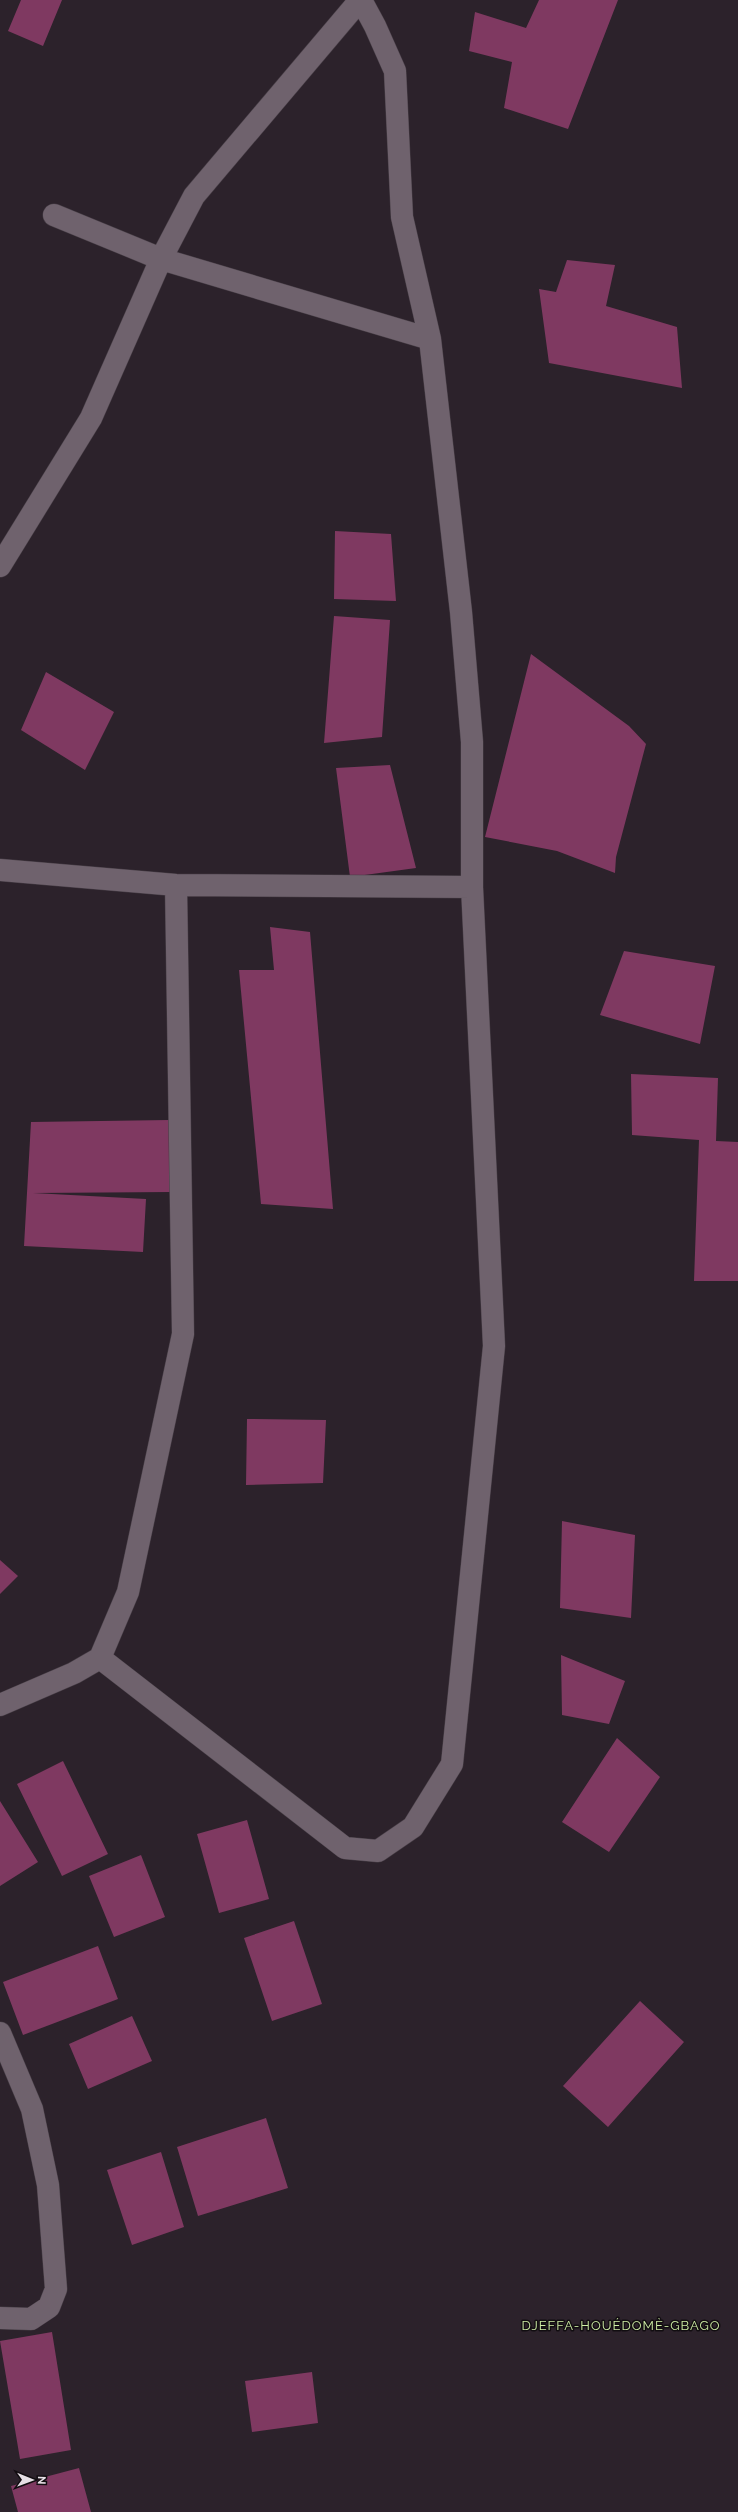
<svg xmlns="http://www.w3.org/2000/svg" width="738" height="2512" viewBox="0 0 738 2512" font-family="Raleway,sans-serif">
<rect width="100%" height="100%" fill="#2c222b"/>
<path fill="#7f3961" d="M21 0H62L43 46 8 31Z
M539 0H618L568 129 504 108 512 62 469 51 475 12 526 28Z
M567 260 615 265 606 306 677 327 682 388 549 363 539 289 556 292Z
M335 531 391 534 396 601 334 599Z
M334 616 390 620 382 737 324 743Z
M531 654 629 726 646 744 616 857 615 873 557 851 485 837Z
M46 672 114 712 85 770 21 730Z
M390 765 416 868 350 877 336 768Z
M270 927 310 932 333 1209 261 1204 239 970H274Z
M624 951 715 966 700 1044 600 1015Z
M631 1074 718 1078 716 1141 738 1142V1281H694L699 1140 632 1135Z
M169 1120 172 1192 33 1193 146 1199 143 1252 24 1246 31 1122Z
M247 1419 326 1420 323 1483 246 1485Z
M562 1521 635 1535 631 1618 560 1608Z
M0 1560 18 1576 0 1594Z
M561 1655 625 1681 609 1724 562 1715Z
M617 1738 660 1777 609 1852 562 1822Z
M63 1761 108 1854 62 1876 17 1784Z
M0 1801 38 1862 0 1886Z
M247 1820 269 1899 219 1913 197 1834Z
M141 1855 165 1917 114 1937 89 1876Z
M294 1921 322 2004 272 2021 244 1938Z
M98 1946 118 1999 23 2035 3 1982Z
M640 2001 684 2042 608 2127 563 2086Z
M132 2016 152 2061 88 2089 69 2044Z
M266 2118 288 2188 198 2216 177 2147Z
M161 2152 184 2227 132 2245 107 2170Z
M52 2332 71 2450 20 2459 0 2341Z
M312 2372 318 2423 252 2432 245 2381Z
M79 2468 91 2512H18L11 2486Z"/>
<g fill="none" stroke-linecap="round" stroke-linejoin="round">
<g stroke="#473e46" stroke-width="23">
<path id="minor" d="M54 215 161 259 430 339
M0 566 91 418 161 259 194 196 360 0
M0 870 176 885 472 887
M100 1658 345 1848 378 1851 413 1827 452 1764 494 1346 472 887V742L461 612 430 339 402 217 395 71 375 26 361 0
M0 1705 74 1673 100 1658 128 1592 183 1334 176 885
M0 2033 32 2109 48 2185 56 2289 49 2307 31 2319 0 2318"/>
</g>
<use href="#minor" stroke="#6f626d" stroke-width="22"/>
</g>
<g text-anchor="middle" dominant-baseline="central" stroke-width="3" stroke-linejoin="round" paint-order="stroke">
<g font-size="13" letter-spacing="1" fill="#cfeea5" stroke="#120d11">
<text x="621" y="2325">DJEFFA-HOUÉDOMÈ-GBAGO</text>
</g>
</g>
<g transform="translate(32 2480) rotate(91)" stroke="#120d11" stroke-width="3" paint-order="stroke">
<path d="M0-3L7 15L0 10L-7 15Z" fill="#e7e0e6"/>
<text y="-6" font-size="11" font-weight="bold" text-anchor="middle" fill="#e7e0e6">N</text>
</g>
</svg>
